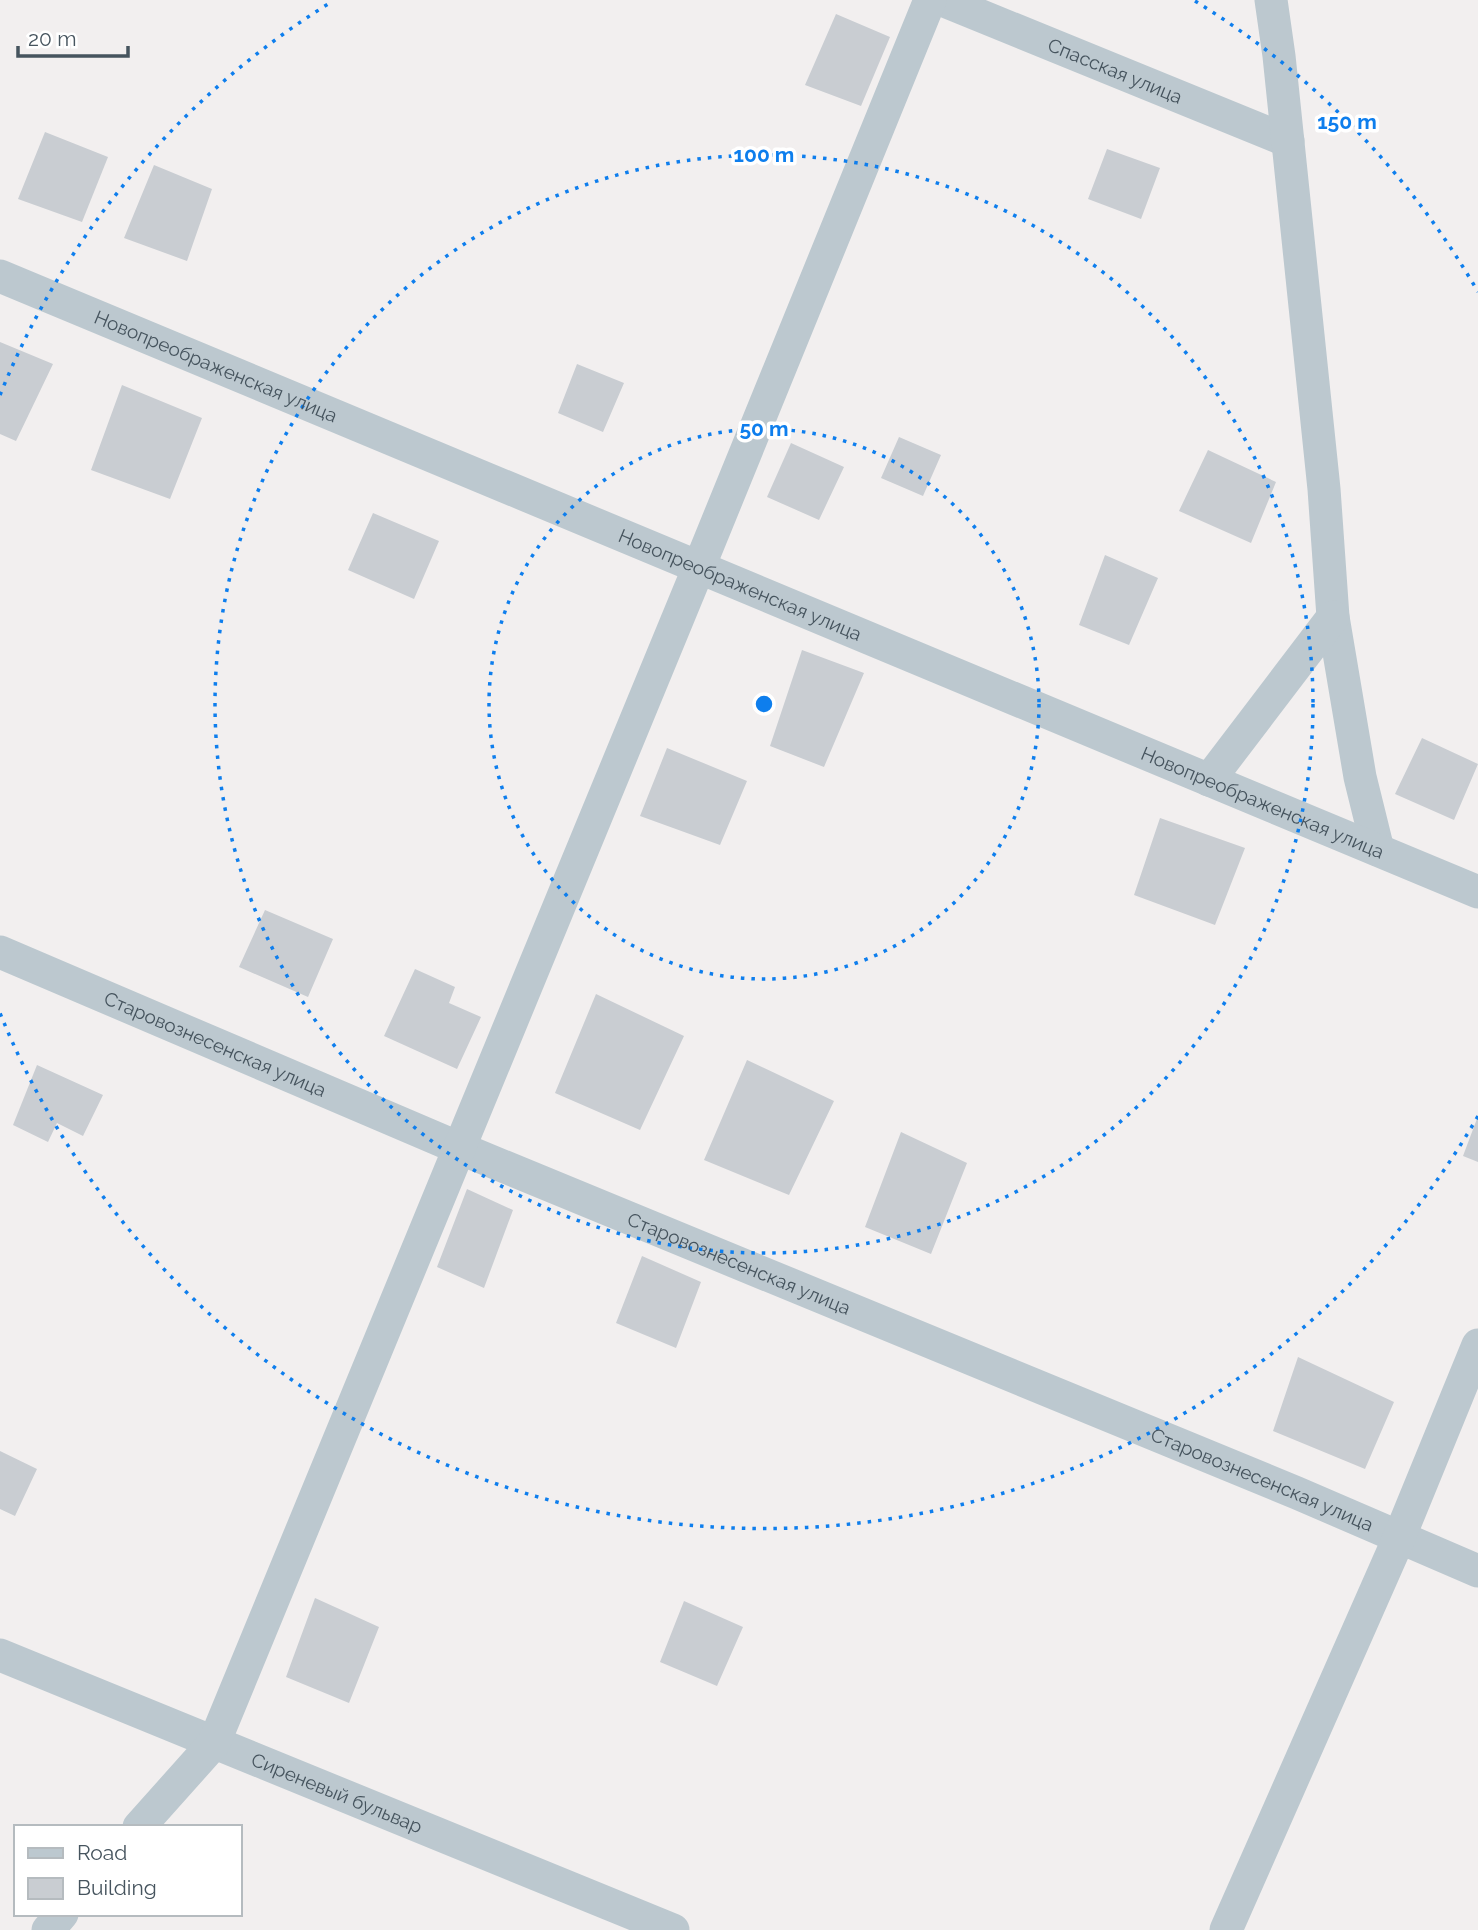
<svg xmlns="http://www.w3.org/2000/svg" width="1478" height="1930" viewBox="0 0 1478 1930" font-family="Raleway,sans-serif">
<rect width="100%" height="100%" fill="#f2efef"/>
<path fill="#c9cdd2" d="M836 14 890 37 861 106 805 85Z
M45 132 108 157 82 222 18 199Z
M1107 149 1160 168 1141 219 1088 199Z
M154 165 212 189 187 261 124 238Z
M0 342 53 364 16 441 0 434Z
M577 364 624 383 603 432 558 413Z
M122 385 202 418 170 499 91 470Z
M899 437 941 455 923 496 881 478Z
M791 443 844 467 819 520 767 497Z
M1208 450 1276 482 1251 543 1179 511Z
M373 513 439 541 414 599 348 570Z
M1105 555 1158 578 1129 645 1079 625Z
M802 650 864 673 824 767 770 746Z
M1422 738 1478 764 1454 820 1395 794Z
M667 748 747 781 720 845 640 816Z
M1160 818 1245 848 1215 925 1134 895Z
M265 910 333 939 308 997 239 967Z
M415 969 455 987 449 1003 481 1017 457 1069 384 1036Z
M596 994 684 1036 640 1130 555 1093Z
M747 1060 834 1101 789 1195 704 1160Z
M37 1065 103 1095 83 1136 57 1123 48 1142 13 1125Z
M1478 1116V1162L1463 1156Z
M901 1132 967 1163 931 1254 865 1227Z
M467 1189 513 1210 484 1288 437 1267Z
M642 1256 701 1282 676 1348 616 1323Z
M1298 1357 1394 1402 1365 1469 1273 1431Z
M0 1451 37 1469 15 1516 0 1509Z
M315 1598 379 1627 349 1703 286 1677Z
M684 1601 743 1627 717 1686 660 1662Z"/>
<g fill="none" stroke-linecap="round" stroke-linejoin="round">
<g stroke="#bcc8cf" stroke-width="33">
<path id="s1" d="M942 0 1288 141"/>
<path d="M1271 0 1279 56 1324 489 1333 617 1360 777 1378 850"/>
<path id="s2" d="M0 276 1478 892"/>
<path d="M1209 780 1333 617"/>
<path id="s3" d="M0 952 459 1148 1297 1493 1478 1571"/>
<path id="s4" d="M0 1655 673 1930"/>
<path d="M139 1827 214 1743 699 567 930 0"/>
<path d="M48 1930 62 1914"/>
<path d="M1226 1930 1399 1538 1478 1345"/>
</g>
</g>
<g fill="none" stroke="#0e7eed" stroke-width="3.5" stroke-dasharray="3.5 7">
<circle cx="764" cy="704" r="275"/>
<circle cx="764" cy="704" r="549"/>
<path d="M1478 1116A824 824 0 0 1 0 1013M0 395A824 824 0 0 1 333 1M1195 1A824 824 0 0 1 1478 292"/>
</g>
<g text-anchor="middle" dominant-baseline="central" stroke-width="7" stroke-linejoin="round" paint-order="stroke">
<g font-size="19" fill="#46545e" stroke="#fff">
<text stroke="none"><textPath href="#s1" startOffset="187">Спасская улица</textPath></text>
<text stroke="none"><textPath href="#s2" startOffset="234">Новопреображенская улица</textPath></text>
<text stroke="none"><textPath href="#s2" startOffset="802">Новопреображенская улица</textPath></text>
<text stroke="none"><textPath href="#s2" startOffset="1368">Новопреображенская улица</textPath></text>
<text stroke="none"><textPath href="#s3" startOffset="234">Старовознесенская улица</textPath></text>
<text stroke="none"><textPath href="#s3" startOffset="802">Старовознесенская улица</textPath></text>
<text stroke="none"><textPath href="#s3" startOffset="1368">Старовознесенская улица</textPath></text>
<text stroke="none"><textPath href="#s4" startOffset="364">Сиреневый бульвар</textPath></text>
</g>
</g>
<circle cx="764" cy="704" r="10" fill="#0e7eed" stroke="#fff" stroke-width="3.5"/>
<g font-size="21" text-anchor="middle" font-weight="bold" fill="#0e7eed" stroke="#fff" stroke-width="7" stroke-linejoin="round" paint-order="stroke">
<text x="1347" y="129">150 m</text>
<text x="764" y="162">100 m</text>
<text x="764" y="436">50 m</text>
</g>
<rect x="14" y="1825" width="228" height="91" fill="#ffffff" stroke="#b5bbbf" stroke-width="2"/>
<rect x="28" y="1848" width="35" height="10" fill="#bcc8cf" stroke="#b5bbbf" stroke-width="2"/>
<text x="77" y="1860" font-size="21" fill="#46545e">Road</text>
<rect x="28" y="1878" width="35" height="21" fill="#c9cdd2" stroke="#b5bbbf" stroke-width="2"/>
<text x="77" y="1895" font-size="21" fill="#46545e">Building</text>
<path d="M18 46v10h110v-10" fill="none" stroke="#46545e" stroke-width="3.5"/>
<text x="28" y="46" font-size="21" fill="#46545e" stroke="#ffffff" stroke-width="5" paint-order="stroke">20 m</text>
</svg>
